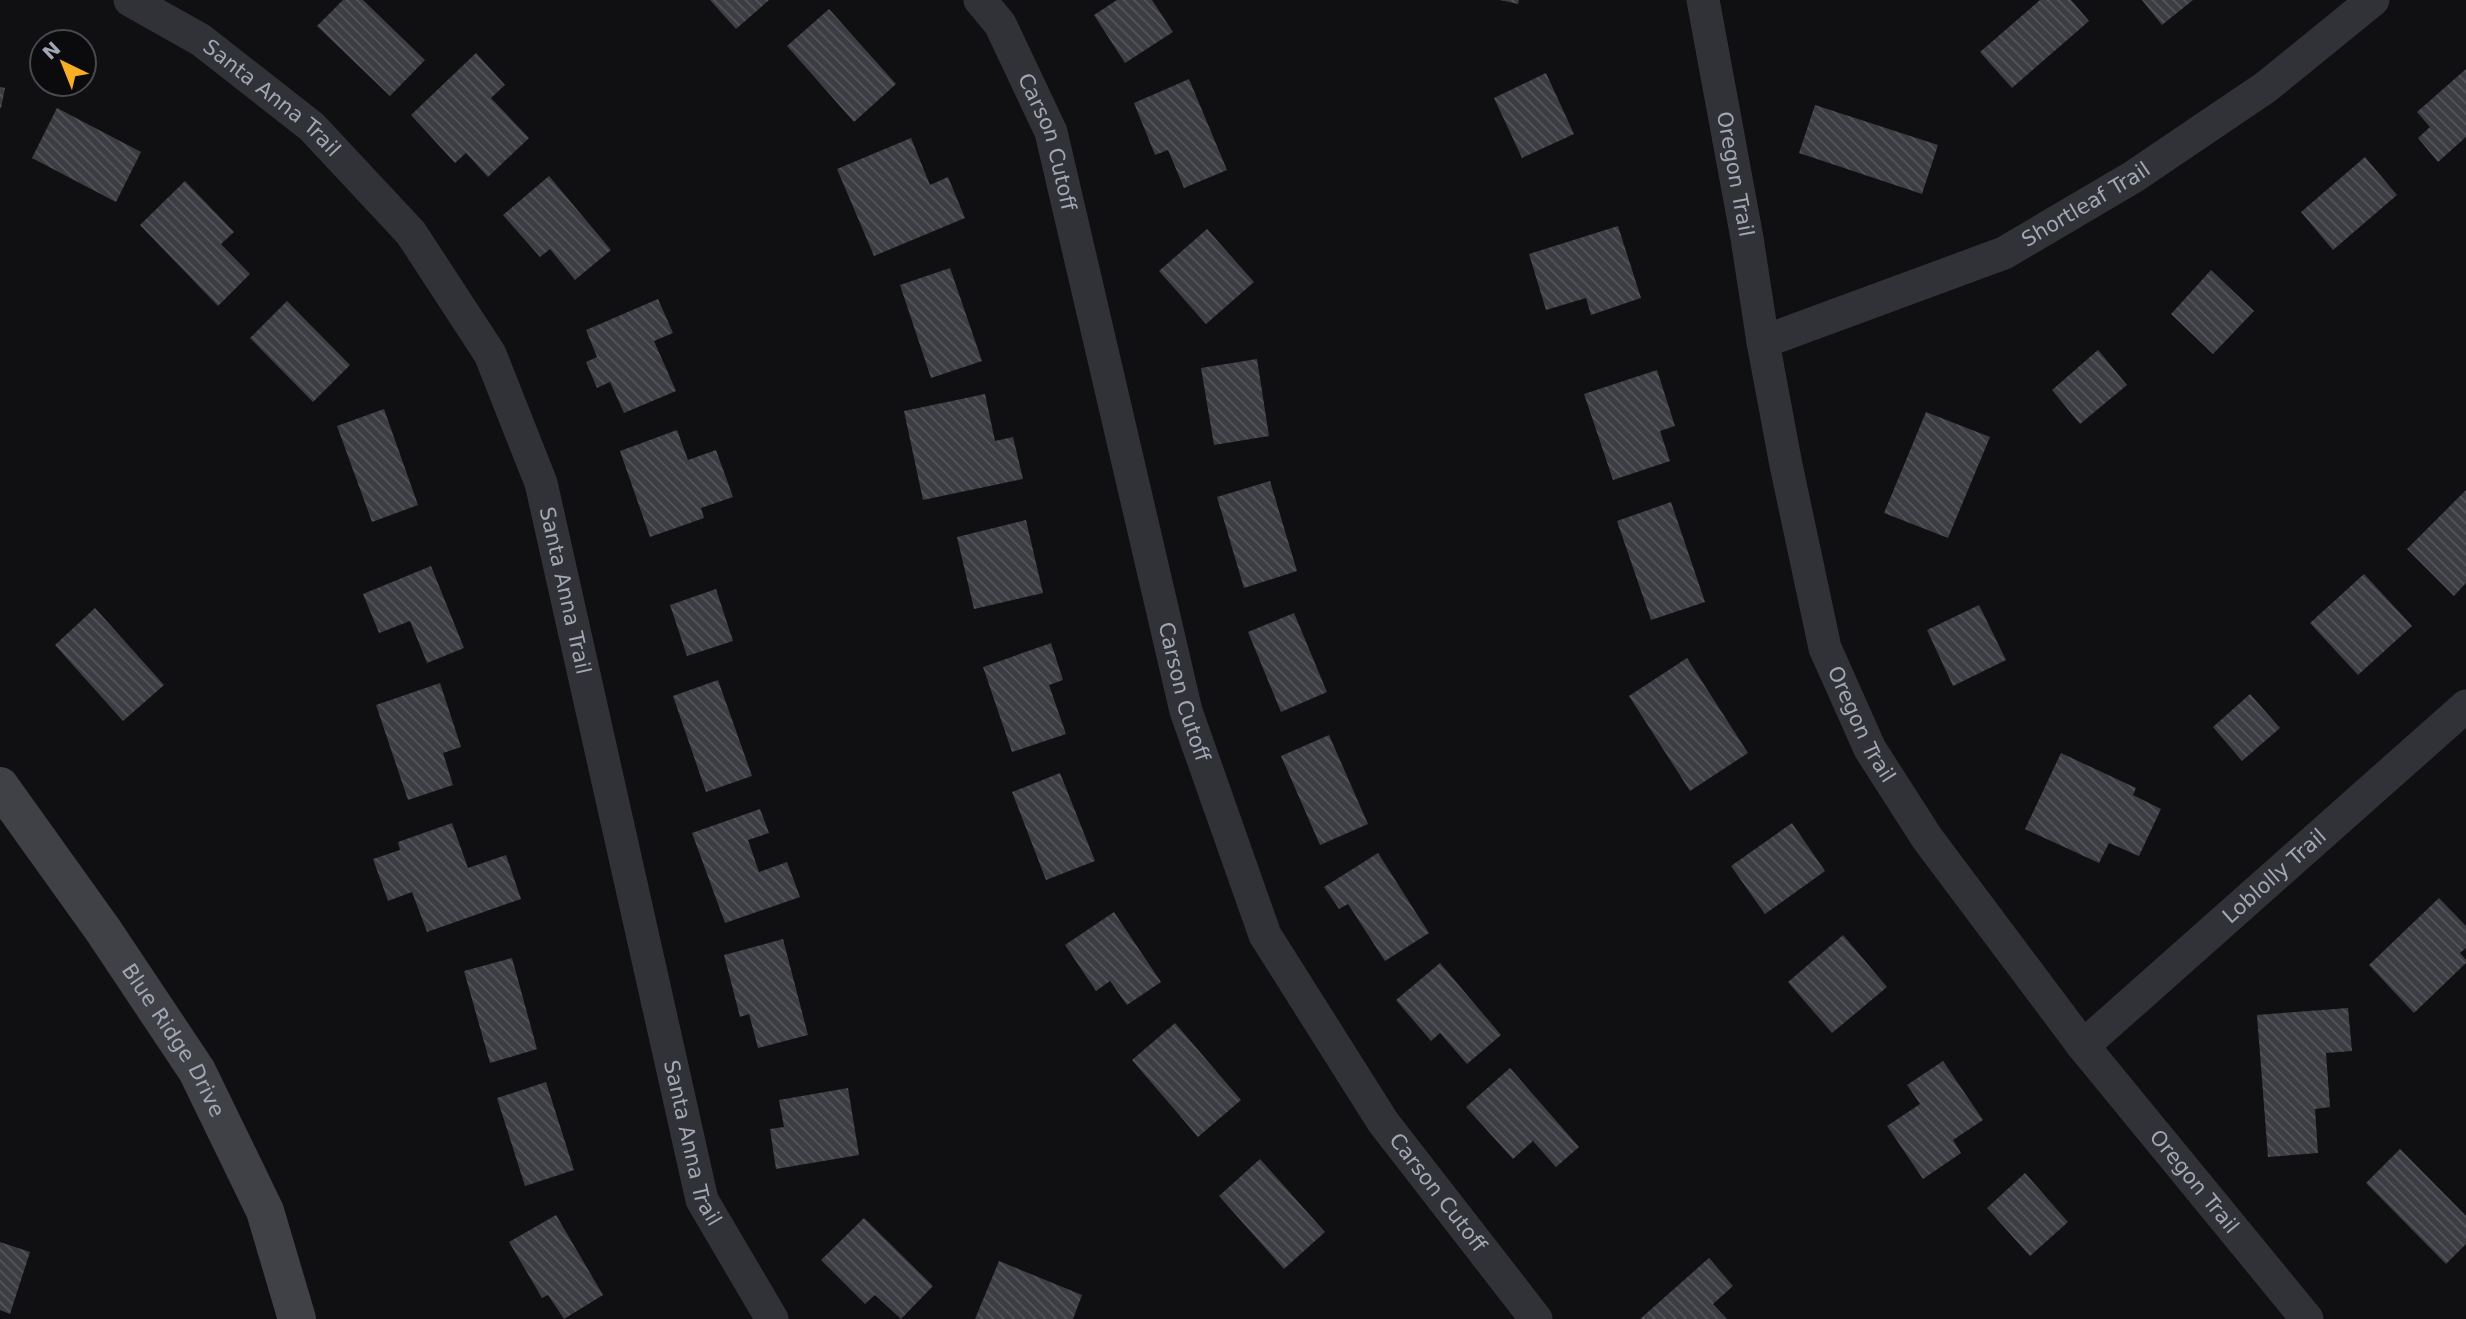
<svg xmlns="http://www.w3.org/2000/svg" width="2466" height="1319" viewBox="0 0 2466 1319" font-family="'DejaVu Sans',sans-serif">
<defs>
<pattern id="building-back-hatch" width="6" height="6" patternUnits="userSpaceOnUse" patternTransform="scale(1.75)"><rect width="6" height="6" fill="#3c3d42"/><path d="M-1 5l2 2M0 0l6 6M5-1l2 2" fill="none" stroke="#55565b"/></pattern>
</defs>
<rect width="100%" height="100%" fill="#101012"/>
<path fill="url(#building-back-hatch)" d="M343 0H363L425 60 390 96 317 26Z
M710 0H769L736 29Z
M1117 0H1152L1173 32 1125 63 1094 15Z
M1500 0H1519L1518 4Z
M2040 0H2071L2089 21 2012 88 1980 52Z
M2142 0H2193L2162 25Z
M829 9 896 84 854 122 787 46Z
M476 53 505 85 491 98 529 138 488 177 466 153 455 163 411 115Z
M2466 69V137L2438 162 2418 138 2430 127 2417 112Z
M1546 73 1574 134 1522 158 1494 98Z
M1189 79 1227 170 1184 188 1168 150 1155 155 1134 103Z
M0 87 5 88 1 108H0Z
M1815 105 1938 145 1922 194 1799 153Z
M57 108 141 152 116 202 32 158Z
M911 138 930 185 948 177 965 218 874 256 837 169Z
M2365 157 2397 195 2333 250 2301 212Z
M549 176 611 250 575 280 550 249 540 257 503 215Z
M185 181 234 232 221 244 250 274 218 306 140 225Z
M1618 226 1641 298 1591 315 1586 298 1546 310 1529 254Z
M1207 229 1254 282 1206 324 1159 271Z
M950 268 982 361 931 378 900 285Z
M2211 270 2254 311 2213 354 2171 314Z
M658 299 673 333 654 341 676 391 624 413 610 382 597 388 586 362 597 357 586 330Z
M287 301 350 365 313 402 250 338Z
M2098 350 2127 385 2080 424 2052 390Z
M1257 359 1269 436 1214 445 1201 368Z
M1657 370 1675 426 1660 431 1670 461 1613 480 1584 394Z
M985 394 995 441 1013 437 1023 479 923 500 904 411Z
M384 409 418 505 372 522 337 426Z
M1926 412 1990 437 1948 538 1884 513Z
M677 430 688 460 716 450 733 497 701 508 704 518 650 537 620 451Z
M1270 481 1297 571 1244 588 1217 497Z
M2466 490V583L2454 596 2407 549Z
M1671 502 1705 602 1651 620 1617 521Z
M1026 520 1043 593 974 609 957 537Z
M431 566 464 648 427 663 410 621 379 633 363 594Z
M2364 574 2412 626 2358 675 2310 623Z
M716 589 733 641 687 656 670 605Z
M1979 605 2006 660 1953 686 1927 630Z
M95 608 164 685 123 721 55 645Z
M1294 613 1327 692 1281 712 1248 632Z
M1051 643 1063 680 1049 685 1066 734 1012 752 983 667Z
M1687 658 1748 753 1690 791 1629 696Z
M718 680 752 776 706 792 673 696Z
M440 683 461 747 443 753 453 785 408 800 376 705Z
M2250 694 2280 728 2242 761 2213 727Z
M1329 735 1368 824 1320 845 1281 756Z
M2061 753 2136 788 2133 795 2161 809 2139 856 2109 843 2099 863 2025 829Z
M1060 773 1095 861 1046 880 1012 792Z
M760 809 769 833 748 840 759 872 787 862 800 897 725 923 692 833Z
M452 823 468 868 506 855 521 899 427 932 412 892 388 901 373 859 400 850 398 842Z
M1792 823 1825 871 1765 914 1731 866Z
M1378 853 1429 933 1385 961 1348 904 1339 909 1324 887Z
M2439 898 2466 926V948L2460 953 2466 960V963L2414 1013 2369 965Z
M1114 912 1161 982 1127 1005 1110 981 1096 991 1065 945Z
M1843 935 1887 987 1832 1033 1788 982Z
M783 939 808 1035 758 1048 749 1014 740 1017 724 955Z
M512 958 537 1049 490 1063 464 971Z
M1440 963 1501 1035 1467 1064 1440 1033 1431 1041 1396 1000Z
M2348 1008 2352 1051 2326 1053 2330 1107 2315 1109 2318 1153 2268 1157 2257 1015Z
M1175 1023 1241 1100 1198 1137 1132 1060Z
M1943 1061 1983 1120 1953 1140 1961 1153 1923 1179 1887 1126 1920 1104 1907 1085Z
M1510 1068 1579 1147 1556 1167 1533 1141 1513 1159 1466 1107Z
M546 1082 574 1170 525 1186 497 1098Z
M848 1088 859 1155 776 1169 770 1129 784 1127 779 1100Z
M2400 1149 2466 1216V1244L2446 1264 2366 1183Z
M1260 1159 1325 1232 1284 1269 1219 1196Z
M2025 1173 2068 1222 2030 1256 1987 1208Z
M556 1215 603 1295 564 1319 548 1295 542 1298 509 1242Z
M864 1218 933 1286 901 1319 875 1295 865 1304 821 1260Z
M0 1242 30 1252 10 1314 0 1310Z
M1709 1258 1733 1286 1713 1304 1727 1319H1640Z
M999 1261 1082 1295 1073 1319H975Z"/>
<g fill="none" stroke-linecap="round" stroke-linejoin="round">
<g stroke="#313237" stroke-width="33">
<path id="s1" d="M130 0 201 40 312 127 411 233 490 354 541 483 702 1200 772 1319"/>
<path id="s2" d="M980 0 1000 24 1051 132 1186 711 1265 935 1383 1122 1536 1319"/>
<path id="s3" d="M1703 0 1747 238 1763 342 1786 465 1825 648 1870 749 1927 838 2083 1046 2307 1319"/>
<path id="s4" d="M1763 342 2004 253 2133 177 2266 87 2373 0"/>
<path id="s5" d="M2083 1046 2466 706"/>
</g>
<path stroke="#3f4147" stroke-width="38" id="s6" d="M0 786 103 930 197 1071 265 1211 297 1319"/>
</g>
<g text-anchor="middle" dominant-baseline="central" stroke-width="6" stroke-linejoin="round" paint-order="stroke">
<g font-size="21" fill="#a1a7b3" stroke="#0b0b0d">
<text stroke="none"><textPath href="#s1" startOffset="173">Santa Anna Trail</textPath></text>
<text stroke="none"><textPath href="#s2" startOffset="159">Carson Cutoff</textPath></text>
<text stroke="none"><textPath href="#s3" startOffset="177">Oregon Trail</textPath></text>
<text stroke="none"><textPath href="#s4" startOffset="352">Shortleaf Trail</textPath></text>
<text stroke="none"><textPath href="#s1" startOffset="761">Santa Anna Trail</textPath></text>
<text stroke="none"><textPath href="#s2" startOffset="726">Carson Cutoff</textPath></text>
<text stroke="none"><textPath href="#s3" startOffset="744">Oregon Trail</textPath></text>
<text stroke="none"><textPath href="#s5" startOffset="256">Loblolly Trail</textPath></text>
<text stroke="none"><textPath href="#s6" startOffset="308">Blue Ridge Drive</textPath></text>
<text stroke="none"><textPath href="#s1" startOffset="1328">Santa Anna Trail</textPath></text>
<text stroke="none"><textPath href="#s3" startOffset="1311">Oregon Trail</textPath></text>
<text stroke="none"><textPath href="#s2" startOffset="1293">Carson Cutoff</textPath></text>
</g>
</g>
<g transform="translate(63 63) rotate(317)"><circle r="33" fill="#0b0b0d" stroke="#47494f" stroke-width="2"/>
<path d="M0-5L12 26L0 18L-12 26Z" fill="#f6af24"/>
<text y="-10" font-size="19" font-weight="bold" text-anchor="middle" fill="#a1a7b3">N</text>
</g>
</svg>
